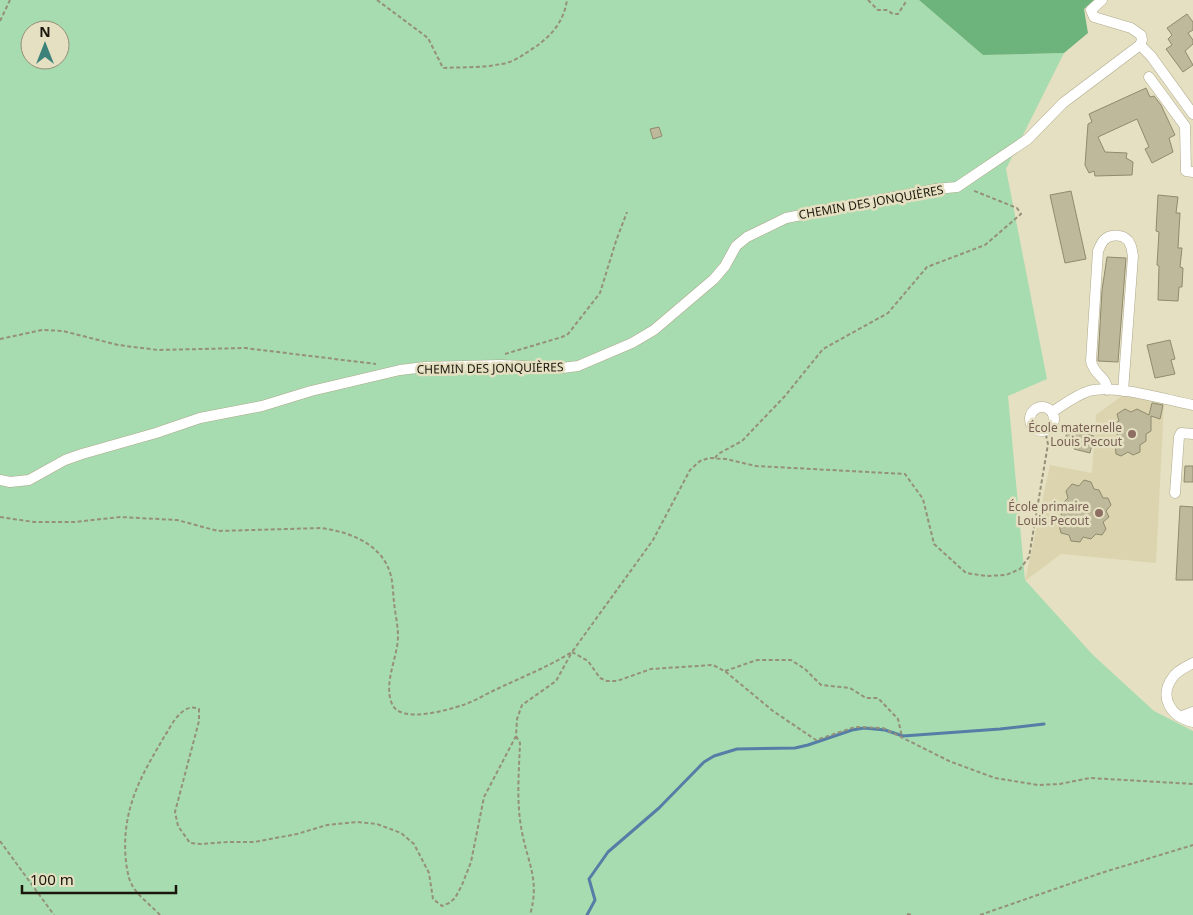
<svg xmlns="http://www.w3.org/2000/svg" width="1193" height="915" viewBox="0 0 1193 915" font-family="'Noto Sans',sans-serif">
<rect width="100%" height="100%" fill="#e6e0c2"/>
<path fill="#dbd4ae" d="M1123 395 1164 404 1156 563 1061 554 1025 581 1050 465 1092 473 1096 415Z"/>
<path fill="#a7dcb0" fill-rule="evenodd" d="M0 0H919L983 55 1064 53 1006 169 1047 379 1008 396 1025 580 1093 655 1154 711 1193 731V915H0ZM30 30H60V60H30Z"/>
<path fill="#6cb47b" d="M919 0H1094L1084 9 1088 33 1064 53 983 55Z"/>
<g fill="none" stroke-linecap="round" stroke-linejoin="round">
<path stroke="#557ea6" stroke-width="3" d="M587 915 595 900 589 879 608 852 659 808 704 762 714 756 737 749 795 748 808 745 852 730 864 728 885 730 903 736 1000 729 1044 724"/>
</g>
<path fill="#beb99b" stroke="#908a6e" d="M1187 14 1193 22V30L1188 33 1193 40V44L1185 51 1193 65 1183 72 1166 49 1172 45 1168 39 1172 35 1167 28Z
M1146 88 1150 97 1154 96 1161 105 1175 135 1169 138 1173 152 1152 163 1145 149 1149 147 1137 119 1098 137 1105 152 1127 153 1126 158 1133 162 1132 175 1095 176 1094 171 1089 173 1085 165 1088 124 1092 122 1089 114Z
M659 127 662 136 653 139 650 129Z
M1071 191 1086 259 1065 263 1050 195Z
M1158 195 1178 197 1176 213H1180L1178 248H1182L1180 267 1183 268 1182 287H1179L1178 301 1158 300 1159 266 1157 265 1159 232 1156 231Z
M1107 257 1126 258 1118 362 1098 361 1102 290Z
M1170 340 1175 359 1171 360 1175 374 1155 378 1147 345Z
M1152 403 1163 405 1160 419 1151 416V431L1146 434V441L1140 445V452L1133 455 1128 452 1121 456 1116 454 1115 444 1124 438 1115 433 1113 424 1119 421 1117 414 1125 409 1131 412 1137 409 1149 415Z
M1068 427 1084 431V433L1094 436 1090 453 1074 449V447L1064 445Z
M1185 466H1193V482H1184Z
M1084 480 1091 482 1094 489 1099 490 1103 498H1108L1111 505 1106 511 1109 517 1103 522 1106 529 1102 535 1096 534 1091 539 1083 537 1080 542 1071 541 1069 535 1061 533 1059 525 1063 520 1061 514 1066 509 1064 502 1068 498 1066 491 1072 484 1079 486Z
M1180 506 1193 507V580H1176Z"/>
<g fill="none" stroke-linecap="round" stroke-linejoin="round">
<g stroke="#aea98b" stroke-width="11">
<path id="minor" d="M1140 45 1151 56 1193 114
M1149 77 1185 126 1186 171 1193 172
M1107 390C1107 376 1094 376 1091 361L1098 251C1100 247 1101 243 1104 240 1111 233 1126 234 1130 244 1132 247 1132 252 1133 256L1123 391
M1030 419a12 12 0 1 1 24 0a12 12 0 1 1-24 0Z
M1052 412C1063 405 1076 395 1089 391 1115 384 1166 400 1193 405
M0 480 10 482 29 480 65 460 82 454 156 433 200 418 262 406 311 391 400 370 425 367 501 365 562 368 578 366 632 343 654 330 714 279 725 266 736 246 747 237 786 218 936 189 957 187 1028 139 1063 103 1140 45 1142 40 1141 35 1131 28 1094 17 1091 10 1102 0
M1175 493 1179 437 1181 433 1193 434
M1193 663C1186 667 1178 670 1173 677 1158 697 1171 717 1193 722
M1180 717 1193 712"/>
</g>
<path stroke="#95907a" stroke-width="2" stroke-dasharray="4 2.5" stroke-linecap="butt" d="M377 0 428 38 443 68C462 67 483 68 501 64 510 63 519 58 526 53 547 40 563 26 567 0
M868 0 878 10H887L893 14H898L907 0
M0 21 10 0
M0 339 42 330 63 331 118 345 158 350 245 348 376 364
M505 354 562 337 568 334 600 293 616 241 627 212
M715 458 718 454 742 441 785 396 823 349 888 313 927 267 985 245 1021 214 1017 208 972 190
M0 517 34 522H75L120 517 177 520 218 531 321 528C350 532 383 544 391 576 393 584 393 594 394 602 395 613 398 625 398 636 398 657 383 683 392 704 401 724 447 710 463 705 475 701 486 694 497 689 522 677 548 667 572 652L653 540 690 470 700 461 709 458 726 459 756 466 905 474 923 499 934 544 966 573 986 576 1006 575 1020 569 1029 557 1048 444 1045 431
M725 671 757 660H791L805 669 821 685 850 688 866 698H878L898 719 902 737
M516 736 520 743C519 772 516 803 522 832 528 864 540 880 530 915
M0 841 54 915
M907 914 912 915
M160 915C149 903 134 894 129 878 124 859 124 836 128 817 134 787 149 763 164 737 170 728 175 716 185 710 189 707 194 707 199 709V721L175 812 178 826 190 843 200 844 229 842H254L297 834 327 825 357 822 377 824 401 833 414 844 429 873 433 899 442 906 449 903 455 898 462 885 471 862 484 797 516 736 517 719 522 705 556 681 572 652 588 661 600 678 607 681H617L651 669 713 665 726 672 773 711 816 740 855 727 883 728 949 761 995 778 1038 785 1060 784 1090 778 1193 784
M980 915 1101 873 1193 845"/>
<use href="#minor" stroke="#fff" stroke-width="10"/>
</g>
<g fill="#8d6e63" stroke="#e6e0c2" stroke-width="2">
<circle cx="1132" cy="434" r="5"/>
<circle cx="1099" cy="513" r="5"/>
</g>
<g text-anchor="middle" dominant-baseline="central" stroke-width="5" stroke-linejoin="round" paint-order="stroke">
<g font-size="12" fill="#19170c" stroke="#e6e0c2">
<text transform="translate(871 202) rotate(-10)">CHEMIN DES JONQUIÈRES</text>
<text transform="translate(490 368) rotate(-1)">CHEMIN DES JONQUIÈRES</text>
</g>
<g font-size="12" fill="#785e54" stroke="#e6e0c2" text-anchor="end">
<text x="1122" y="427">École maternelle<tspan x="1122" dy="14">Louis Pecout</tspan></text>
<text x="1089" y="506">École primaire<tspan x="1089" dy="14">Louis Pecout</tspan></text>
</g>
</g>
<g transform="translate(45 45)"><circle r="24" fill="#e6e0c2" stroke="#949079"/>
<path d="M0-4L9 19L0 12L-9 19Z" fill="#3c827b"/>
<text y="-8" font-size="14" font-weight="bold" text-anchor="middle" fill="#19170c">N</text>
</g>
<path d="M22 885v8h154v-8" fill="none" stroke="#19170c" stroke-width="2.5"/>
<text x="30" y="885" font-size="15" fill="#19170c" stroke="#e6e0c2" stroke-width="4" paint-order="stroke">100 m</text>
</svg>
